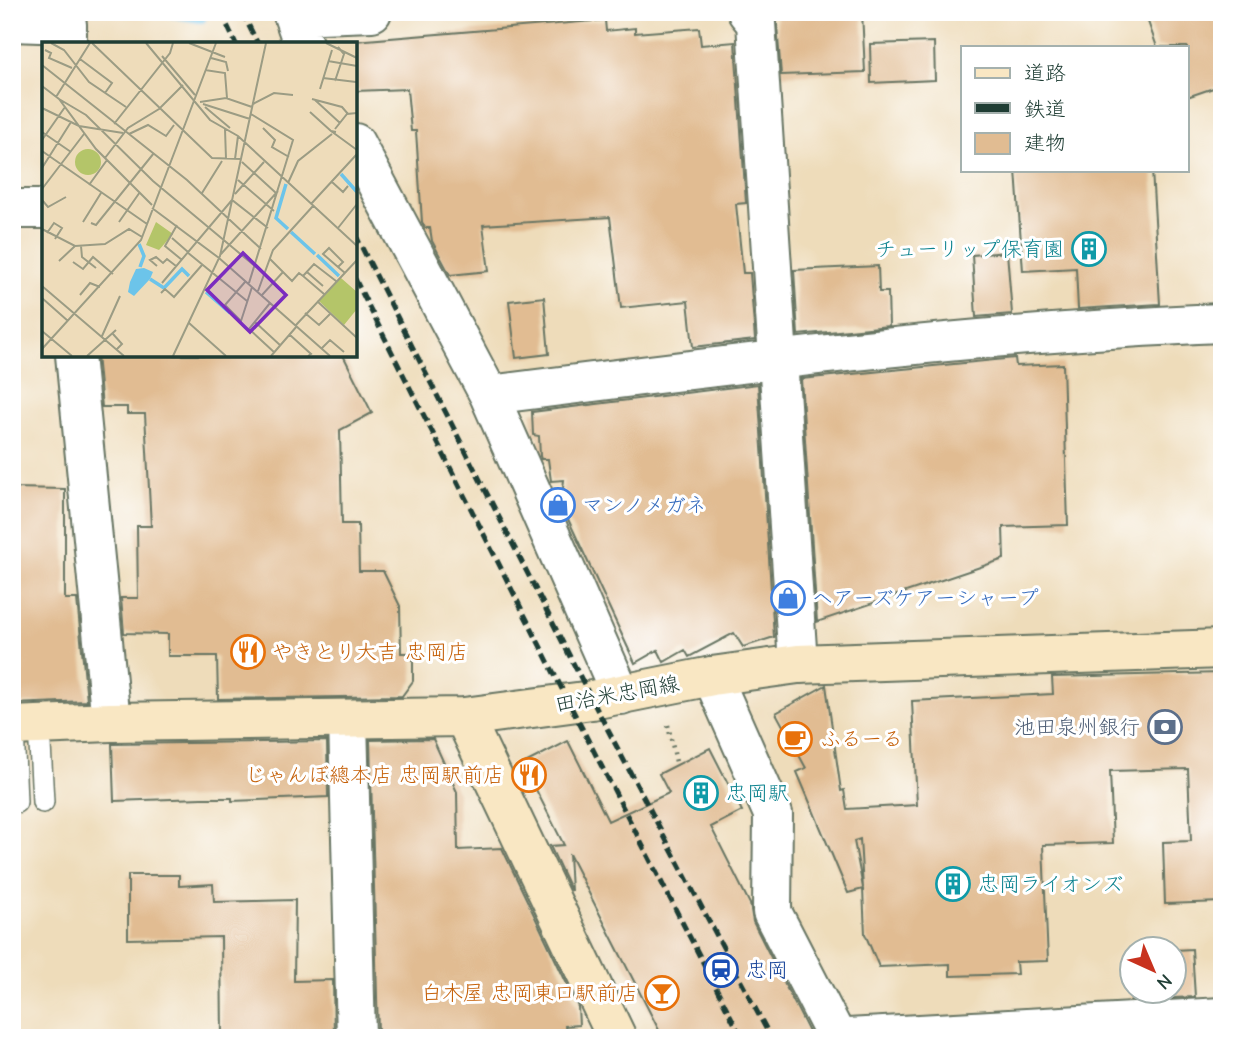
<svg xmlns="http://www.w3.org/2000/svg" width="1234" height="1050" viewBox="0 0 1234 1050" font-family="'Comic Neue','Klee One',sans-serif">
<rect width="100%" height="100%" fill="#fff"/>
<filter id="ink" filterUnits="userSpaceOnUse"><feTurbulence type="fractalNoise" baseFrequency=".0143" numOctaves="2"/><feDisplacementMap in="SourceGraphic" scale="14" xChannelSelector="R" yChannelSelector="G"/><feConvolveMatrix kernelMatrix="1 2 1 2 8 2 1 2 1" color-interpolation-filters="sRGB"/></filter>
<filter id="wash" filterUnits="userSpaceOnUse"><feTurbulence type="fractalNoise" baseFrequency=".00686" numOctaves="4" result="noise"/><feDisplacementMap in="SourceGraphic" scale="28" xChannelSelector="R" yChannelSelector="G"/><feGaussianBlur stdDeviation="1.57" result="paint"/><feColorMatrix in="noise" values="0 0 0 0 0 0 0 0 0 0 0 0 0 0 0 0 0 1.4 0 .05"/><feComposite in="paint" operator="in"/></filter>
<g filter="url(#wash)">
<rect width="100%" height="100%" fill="#eedcba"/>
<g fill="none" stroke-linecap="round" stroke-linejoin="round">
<path stroke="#6cc4ea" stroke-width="12" d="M171 12 201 17"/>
</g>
<g id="blocks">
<path fill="#e1bc92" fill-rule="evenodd" d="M776 12H862L865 72 781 75Z
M1169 12H1222V85L1187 97V47H1157L1147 19Z
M605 20 606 31 635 28V33L699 28 701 45 735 42 746 203 736 204 743 273H750L755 340 693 347 688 301 621 308 610 217 483 225 489 271 450 275 432 241 430 228H425L422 222 416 131H411L407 89 355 91V41Z
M934 42 935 80 871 83 870 44Z
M1016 170H1152L1160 304 1078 309 1076 268 1023 271Z
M1007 252 1012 314 976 317 972 255Z
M878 266 879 292H888L889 326 798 335 794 270Z
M544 297 549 354 516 358 509 301Z
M97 355H343L372 413 340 430 342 524H358L359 571H383L400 606 401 653H413V681L402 696 218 699 217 656H168V634L124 633 121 598H138L137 526H151L145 414H127V407H102Z
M1015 358 1016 366 1063 364 1068 525 1003 527 1004 559 817 622 801 379Z
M758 384 774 637 743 647 734 633 689 657 685 650 664 662 658 650 635 663 561 504 564 480 551 481 548 459H541L540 456 539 436 533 435 532 412Z
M12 488 65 489V599H77L87 701 12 704Z
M1222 673V902L1165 904 1163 842 1191 841 1188 769 1110 771 1113 843 1043 845 1048 961 1016 962 1017 974 950 976V964L879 967 865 934 863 889 848 893 797 772 806 768 776 713 826 685 841 791 844 790 847 809 917 805 912 701 1053 694 1052 677ZM860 839 863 888 854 841Z
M433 739 457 792 458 850 502 848 578 1007 579 1025 565 1026 566 1038H516V1034L465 1037V1034L408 1037V1032L378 1033 370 740Z
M327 741 328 797 232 801V798H202L114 801 112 744Z
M568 741 608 821 669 793 659 774 710 748 742 811 711 827 750 904 753 922 812 1038H663L569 854 571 891 550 846 564 845 523 764Z
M128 875H179V886L213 884 214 902 295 900 294 981 333 980 334 1037 222 1038 221 937 128 939Z
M1192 949 1195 997 1131 1000 1129 953 1132 952V990H1174V950Z"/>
</g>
</g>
<g filter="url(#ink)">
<use href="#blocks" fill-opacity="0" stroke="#677563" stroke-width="2"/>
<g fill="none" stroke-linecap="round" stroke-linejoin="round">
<g stroke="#677563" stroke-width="24">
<path id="lane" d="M39 725 43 802
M13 726 16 802"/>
</g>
<g stroke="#677563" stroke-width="42">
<path id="street" d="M747 12 756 23 798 664
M12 22 67 24V44
M303 44 293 15 372 12
M355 143 489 395 621 695
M12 209H44
M75 355 111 722
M489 395C732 364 976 333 1222 323
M712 676 773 814 772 912 837 1038
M348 719 356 1038
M848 1038 1222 1017"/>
</g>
<g stroke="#677563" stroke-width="42">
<path id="secondary" d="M464 717 617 1038
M12 726 111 722 464 717 592 700 712 676 798 664 1222 649"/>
</g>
<path stroke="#677563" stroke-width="4.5" stroke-dasharray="2 5" stroke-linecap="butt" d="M668 725 676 762"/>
<use href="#lane" stroke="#fff" stroke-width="21"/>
<use href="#street" stroke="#fff" stroke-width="38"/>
<use href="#secondary" stroke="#f9e7c3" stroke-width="38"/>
<path stroke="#1f3d34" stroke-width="5" stroke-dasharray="10 5" stroke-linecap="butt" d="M221 12 236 44
M242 12 258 44
M355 234 592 700 771 1038
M355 279 569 703 742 1038"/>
</g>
</g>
<defs>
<g id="building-ring" transform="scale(1.75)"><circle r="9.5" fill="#fff" stroke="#0f9aa8" stroke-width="1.5"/><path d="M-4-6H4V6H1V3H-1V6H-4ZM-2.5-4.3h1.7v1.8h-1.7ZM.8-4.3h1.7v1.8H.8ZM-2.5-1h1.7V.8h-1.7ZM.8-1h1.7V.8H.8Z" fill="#0f9aa8"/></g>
<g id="shop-ring" transform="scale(1.75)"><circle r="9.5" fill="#fff" stroke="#3f7fe0" stroke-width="1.5"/><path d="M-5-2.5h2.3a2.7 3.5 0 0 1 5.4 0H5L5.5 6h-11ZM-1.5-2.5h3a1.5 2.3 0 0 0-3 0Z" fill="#3f7fe0"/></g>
<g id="restaurant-ring" transform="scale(1.75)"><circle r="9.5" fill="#fff" stroke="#e8710a" stroke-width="1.5"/><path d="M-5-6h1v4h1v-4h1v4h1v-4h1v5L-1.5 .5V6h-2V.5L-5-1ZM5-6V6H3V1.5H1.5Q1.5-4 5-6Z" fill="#e8710a"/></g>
<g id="bank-ring" transform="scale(1.75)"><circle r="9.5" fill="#fff" stroke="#5c6f8a" stroke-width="1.5"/><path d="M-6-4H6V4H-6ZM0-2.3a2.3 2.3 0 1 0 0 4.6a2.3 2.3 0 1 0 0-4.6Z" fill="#5c6f8a"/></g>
<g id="cafe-ring" transform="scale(1.75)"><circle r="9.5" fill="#fff" stroke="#e8710a" stroke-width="1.5"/><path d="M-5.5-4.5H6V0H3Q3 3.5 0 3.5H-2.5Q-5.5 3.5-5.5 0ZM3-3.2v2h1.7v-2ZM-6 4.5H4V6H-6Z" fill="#e8710a"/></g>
<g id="station-ring" transform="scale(1.75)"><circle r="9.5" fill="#fff" stroke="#1a4fb4" stroke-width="1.5"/><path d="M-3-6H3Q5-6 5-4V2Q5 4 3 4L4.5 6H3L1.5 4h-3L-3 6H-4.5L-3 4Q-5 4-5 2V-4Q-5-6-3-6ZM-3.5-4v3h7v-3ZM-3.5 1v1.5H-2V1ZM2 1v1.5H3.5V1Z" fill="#1a4fb4"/></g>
<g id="bar-ring" transform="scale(1.75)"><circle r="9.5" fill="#fff" stroke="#e8710a" stroke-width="1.5"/><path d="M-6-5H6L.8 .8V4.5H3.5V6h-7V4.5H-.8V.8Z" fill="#e8710a"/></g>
</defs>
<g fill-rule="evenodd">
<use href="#building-ring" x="1089" y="249"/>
<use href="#shop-ring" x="558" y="505"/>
<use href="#shop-ring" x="788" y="598"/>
<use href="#restaurant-ring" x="248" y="652"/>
<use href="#bank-ring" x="1165" y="727"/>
<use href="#cafe-ring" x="795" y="739"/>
<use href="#restaurant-ring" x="529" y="775"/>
<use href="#building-ring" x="701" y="793"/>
<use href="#building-ring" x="953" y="884"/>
<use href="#station-ring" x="721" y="970"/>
<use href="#bar-ring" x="662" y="993"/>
</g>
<g text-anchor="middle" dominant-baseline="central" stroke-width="6" stroke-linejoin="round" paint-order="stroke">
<g font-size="21" fill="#0d838f" stroke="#fff" text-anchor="start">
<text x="1064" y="249" text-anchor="end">チューリップ保育園</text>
<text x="726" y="793">忠岡駅</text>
<text x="978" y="884">忠岡ライオンズ</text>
</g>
<g font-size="21" fill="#366cbe" stroke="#fff" text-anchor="start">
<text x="582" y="505">マンノメガネ</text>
<text x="812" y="598">ヘアーズケアーシャープ</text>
</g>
<g font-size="21" fill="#c56008" stroke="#fff" text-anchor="start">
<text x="272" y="652">やきとり大吉 忠岡店</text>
<text x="820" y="739">ふるーる</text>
<text x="504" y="775" text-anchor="end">じゃんぼ總本店 忠岡駅前店</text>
<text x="638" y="993" text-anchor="end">白木屋 忠岡東口駅前店</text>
</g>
<g font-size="21" fill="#1f3d34" stroke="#fff">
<text transform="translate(617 694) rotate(-10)">田治米忠岡線</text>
</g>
<g font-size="21" fill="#4e5e75" stroke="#fff" text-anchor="end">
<text x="1140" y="727">池田泉州銀行</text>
</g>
<g font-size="21" fill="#164399" stroke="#fff" text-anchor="start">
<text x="746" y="970">忠岡</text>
</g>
</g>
<g transform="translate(42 42)">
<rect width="315" height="315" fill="#eedcba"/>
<path d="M33 120a13 13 0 1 1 26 0a13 13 0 1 1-26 0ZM114 180 131 192 117 208 104 203ZM299 236 315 250V267L302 283 277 259Z" fill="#b4c569"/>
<path d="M102 226 111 230 108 237 92 254 86 250 88 240 94 227Z" fill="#6cc4ea"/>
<path fill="none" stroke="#6cc4ea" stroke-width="3.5" d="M299 132 315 150M244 142 234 176 246 187M249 190 273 212M97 202 102 214 98 225M275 213 297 234M108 237 122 246 140 227 147 234M164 250 188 271"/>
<path fill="none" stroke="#9b9c84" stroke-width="2" d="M9 1 22 8 47 40 84 65M50 1 170 116 199 117M104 1 168 78 196 94 315 204M147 1 183 15M284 1 315 16M3 8 9 11 7 16 30 26M120 14 153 53M169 16 184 20 186 29M38 17 70 41 63 51M286 19 315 24M0 23 145 138 219 207M315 24V60M163 28 183 31 185 56M281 36 314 40M293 39 302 12 296 5M0 44 17 57 54 107 110 163M278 47 290 8M14 55 48 1M17 57 44 73 111 139 214 225M270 57 300 65 306 72M273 58 298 81M158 60 184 56 210 65M161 62 208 77M211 62 232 51 251 53M163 65 188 86M0 66 37 84 81 91M268 70 289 89M72 82 128 11 131 1M221 86 233 98 230 105 247 115M183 87 184 117M293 87 305 72 315 71M0 90 29 110M294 90 289 89 315 108M87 92 106 83 124 94 132 83M0 98 23 65M0 109 105 182M63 116 86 86 117 67 141 43M193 117 196 94M200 120 234 151M0 126 29 80M196 138 232 169M290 140 301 150 306 144M246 141 256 119 290 92M47 143 65 118M0 147 42 92M160 151 180 119M193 152 222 120M0 158 6 165 24 155M269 162 315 112M110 166 177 216M41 180 59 151M77 180 98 150M49 181 54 183 112 111M135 183 123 204 140 218M296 186 315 162M0 187 33 204 63 202 87 187 100 195M5 191 12 181 20 186 13 197M130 196 146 210M39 204 40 215 54 226M145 210 205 259M179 212 236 149M177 216 288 314M228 217 250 239 257 231 261 234M17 219 33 204M31 220 41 227 51 215 71 232M115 224 108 218 114 215 121 221 125 217 134 224M296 225 301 220 287 206 281 212 296 225 303 231M265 230 281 244M203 240 183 263 199 279 210 245M120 241 190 158 226 186M207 241 251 98 209 72M0 244 82 314M216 249 231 208 271 164M119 251 123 247 132 255 160 223M282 252 261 234 272 222 294 239M38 253 48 241 58 245M220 253 241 230M0 256 26 279M275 259 315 296M228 261 207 287 233 311M263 271 277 283 288 272M213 280 239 304M147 281 184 314M254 283 315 218M0 289 30 314M71 292 80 302 74 308M248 293 269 312 266 314M60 294 78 254M0 307 99 198 174 1M279 307 288 298 302 310M45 314 74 288M131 314 178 214 224 1M229 314 255 284"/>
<path fill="#7b2cbf" fill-opacity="0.15" stroke="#7b2cbf" stroke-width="3.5" d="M201 211 244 253 208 290 165 248Z"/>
<rect width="315" height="315" fill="none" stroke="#1f3d34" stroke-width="3.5"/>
</g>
<rect width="1234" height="1050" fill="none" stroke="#fff" stroke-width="42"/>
<rect x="961" y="46" width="228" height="126" fill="#ffffff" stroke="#a5b1ae" stroke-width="2"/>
<rect x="975" y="68" width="35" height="10" fill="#f9e7c3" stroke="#a5b1ae" stroke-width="2"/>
<text x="1024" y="80" font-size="21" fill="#1f3d34">道路</text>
<rect x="975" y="103" width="35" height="10" fill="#1f3d34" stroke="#a5b1ae" stroke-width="2"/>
<text x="1024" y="116" font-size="21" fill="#1f3d34">鉄道</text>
<rect x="975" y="133" width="35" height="21" fill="#e1bc92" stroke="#a5b1ae" stroke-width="2"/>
<text x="1024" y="150" font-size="21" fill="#1f3d34">建物</text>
<g transform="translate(1153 970) rotate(136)"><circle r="33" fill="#ffffff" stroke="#a5b1ae" stroke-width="2"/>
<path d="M0-5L12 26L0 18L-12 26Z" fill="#c8321e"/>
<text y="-10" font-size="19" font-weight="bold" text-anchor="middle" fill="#1f3d34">N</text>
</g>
</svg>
